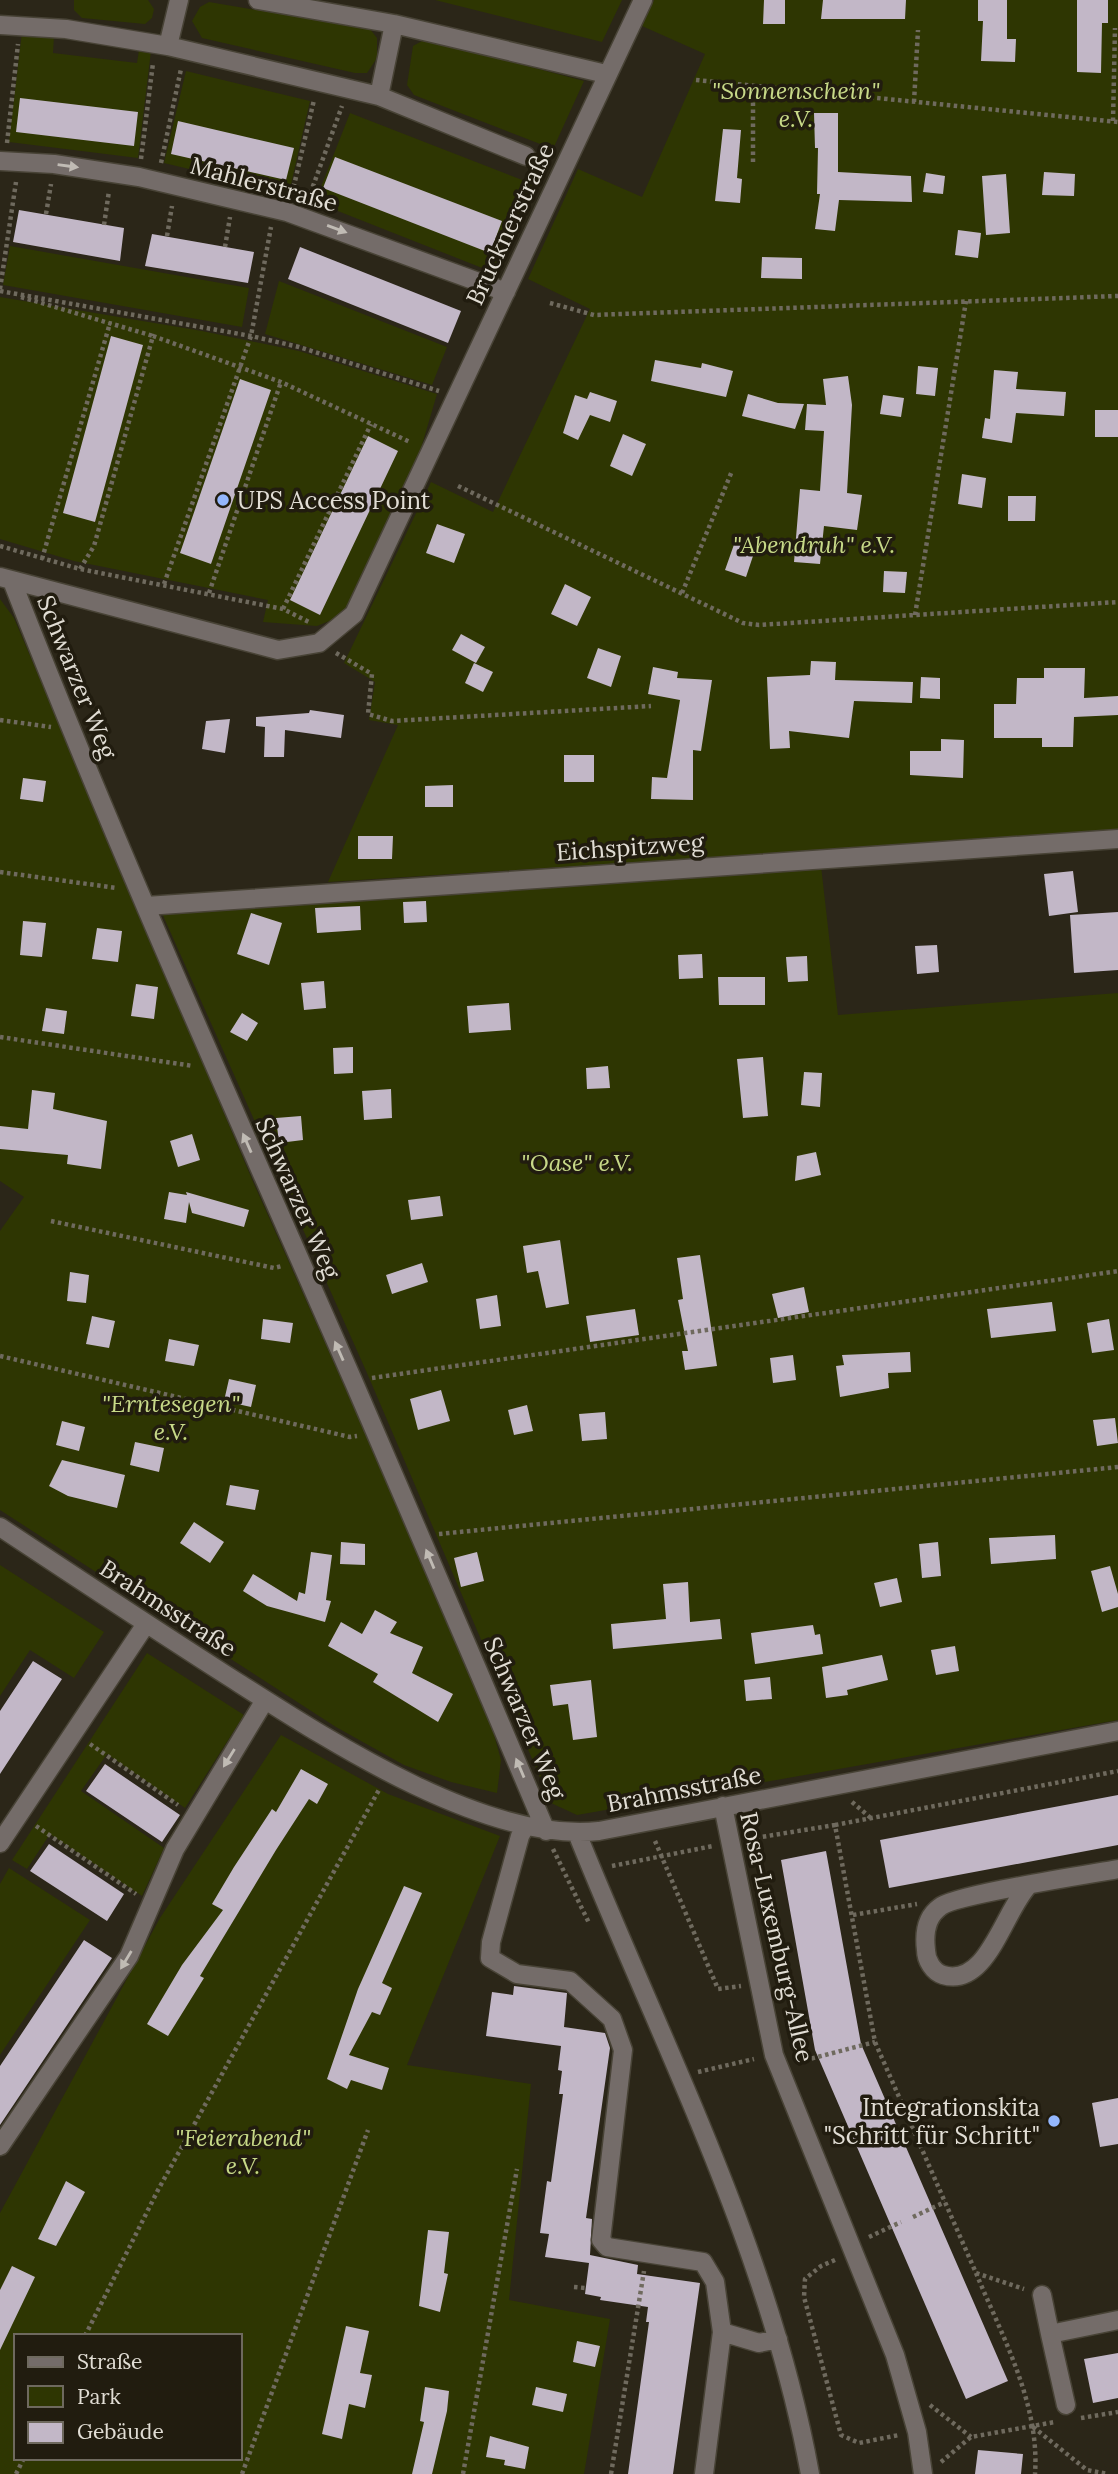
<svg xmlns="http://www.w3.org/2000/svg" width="1118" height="2474" viewBox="0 0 1118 2474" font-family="Lora,serif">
<rect width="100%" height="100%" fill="#2b2618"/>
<path fill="#2e3602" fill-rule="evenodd" d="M74 0H148L154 9 152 18 145 24 82 18 74 10Z
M435 0H622L602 42Z
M654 0H1118V831L328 882 398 725 369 720 375 682 344 663 431 482 493 512 590 309 528 279 578 169 642 197 705 54 642 26Z
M209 2 370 29 377 38V58L367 73H355L202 38 192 21 200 7Z
M22 32 54 36 53 53 137 63 139 50 151 51 138 158 9 142Z
M422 41 443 44 584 81 553 149 414 95 407 85 413 46Z
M186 71 310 101 289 193 164 163Z
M350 113 535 185 495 273 315 202Z
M10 246 249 288 242 327 3 285Z
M279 281 447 347 432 385 265 334Z
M0 297 202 331 299 351 437 394 419 455 344 615 317 626 263 622 268 600 74 561 0 539Z
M0 599 14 618 254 1184 484 1698 501 1760 497 1793 451 1782 404 1765 336 1727 0 1510V1231L24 1197 0 1181Z
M821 866 838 1015 1118 993V1720L577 1815 551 1803 367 1373 161 911Z
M0 1565 104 1632 74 1678 30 1650 0 1696Z
M147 1653 244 1715 185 1808 107 1754 81 1791 164 1848 142 1896 50 1834 27 1869 12 1860Z
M281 1735 388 1794 500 1836 407 2065 531 2084 509 2300 610 2319 584 2474H0V2213L160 1918ZM16 2336H240V2458H16Z
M9 1868 90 1920 0 2055V1884Z"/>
<path fill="#c2b7c7" d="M764 0H785V24H763Z
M823 0H906L905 19H821Z
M978 0H1007V39H1016L1015 62 981 61 983 21H978Z
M1077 0H1108V23H1102L1101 73 1077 72Z
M20 98 138 112 134 146 16 132Z
M814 113H838V172L911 176 912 202 839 200 835 231 815 229 820 194H817L818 148H815Z
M178 121 294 148 286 180 171 154Z
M723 129 741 130 737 178 742 179 740 203 715 201Z
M335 157 502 221 490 253 323 188Z
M1044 172 1075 174 1074 196 1042 195Z
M926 173 945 176 943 194 923 192Z
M1006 174 1010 233 986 235 982 176Z
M19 210 124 228 120 261 13 242Z
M958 230 981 233 978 258 955 255Z
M152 234 254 252 248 283 145 266Z
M300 247 461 311 448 343 288 279Z
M762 257 802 258V279L761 278Z
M111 336 143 345 95 522 63 513Z
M655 360 701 368 702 363 733 371 726 397 651 381Z
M918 366 938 368 935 396 916 394Z
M994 370 1018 372 1016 389 1066 392 1064 416 1016 413 1012 443 982 438 985 418 990 419Z
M848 376 852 405 847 493 862 495 857 530 824 526 820 564 794 562 800 489 820 491 824 431 805 430 807 404 826 405 823 379Z
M240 379 271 390 211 564 180 553Z
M590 392 617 401 610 422 590 415 578 440 563 433 575 395 587 399Z
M748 394 778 403 804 404 795 429 742 416Z
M883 395 904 398 901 417 880 414Z
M1095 410H1118V437H1095Z
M623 434 646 444 632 476 610 466Z
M368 436 398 451 320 615 290 600Z
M962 474 986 478 982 508 958 504Z
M1008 496H1036L1035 521H1008Z
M437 524 465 534 454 563 426 553Z
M737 536 757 544 746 577 725 570Z
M884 571 907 572 905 593 883 592Z
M565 584 591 597 577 626 551 614Z
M461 634 485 647 476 663 452 650Z
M598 648 621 656 611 687 587 678Z
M811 661 836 662 835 680 913 682 912 703 854 701 849 738 789 731 790 748 770 749 767 677 810 675Z
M474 663 493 672 483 692 465 683Z
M653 667 678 672 677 678 712 680 701 751 693 750V800L651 799 652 777 667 778 680 700 648 694Z
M1044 668H1085L1084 698 1118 696V715L1074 717 1073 747H1042V738H994V704H1016L1017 678H1044Z
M921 677 940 678V699L920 698Z
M310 710 344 715 341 738 285 730 284 757H264L265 727 256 726V717L309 713Z
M230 719 225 753 202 749 206 721Z
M941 739 964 740 963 778 910 775V751H941Z
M564 755H594V782H564Z
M23 778 46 781 43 802 20 799Z
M453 785V807H425V786Z
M358 836H393L392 859H358Z
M1073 871 1078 912 1049 916 1044 874Z
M426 901 427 922 404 923 403 902Z
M360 906 361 930 317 933 315 908Z
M1118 912V970L1074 973 1070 915Z
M251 913 282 923 269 965 237 954Z
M23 921 46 923 42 957 20 955Z
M97 928 122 931 118 962 92 959Z
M937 945 939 972 917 974 915 946Z
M702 954 703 978 679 979 678 955Z
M807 956 808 981 788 982 786 957Z
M718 977H765V1005H719Z
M324 981 326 1008 304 1010 301 983Z
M136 984 158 987 154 1019 131 1016Z
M509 1003 511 1030 469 1033 467 1006Z
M46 1008 67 1011 64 1034 42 1031Z
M242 1013 258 1023 247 1041 230 1032Z
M353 1047V1073L334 1074 333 1048Z
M763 1057 768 1116 743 1118 737 1059Z
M608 1066 610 1088 587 1089 586 1068Z
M804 1072 822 1073 820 1107 801 1105Z
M391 1089 392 1118 364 1120 362 1091Z
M32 1090 55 1093 53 1109 107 1121 101 1169 67 1164 68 1155 0 1149V1126L28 1129Z
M301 1116 303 1140 279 1143 276 1118Z
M192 1134 200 1160 178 1167 170 1141Z
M816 1152 821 1175 795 1181 797 1156Z
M169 1192 187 1195 186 1192 249 1210 244 1227 192 1213 189 1202 186 1223 164 1219Z
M440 1196 443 1216 411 1220 408 1200Z
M560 1240 569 1304 546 1308 538 1271 527 1273 523 1246Z
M700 1255 717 1366 685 1370 682 1351H688L678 1300 683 1299 677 1258Z
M422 1263 428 1282 392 1294 386 1275Z
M70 1272 89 1275 86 1303 67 1301Z
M804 1287 809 1312 778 1318 772 1294Z
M497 1295 501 1326 480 1329 476 1299Z
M1052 1302 1056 1331 991 1338 987 1309Z
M635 1309 639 1335 590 1342 586 1316Z
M92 1316 115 1321 109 1348 86 1344Z
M263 1319 293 1323 290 1343 261 1339Z
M1109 1319 1114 1350 1092 1353 1087 1323Z
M169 1339 199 1345 194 1366 165 1361Z
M910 1352 911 1372 888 1373 889 1388 840 1397 836 1366 844 1365 842 1355Z
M793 1355 796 1380 773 1383 770 1358Z
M229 1379 256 1385 251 1407 224 1401Z
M441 1390 450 1421 418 1430 410 1399Z
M527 1405 533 1431 514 1435 508 1410Z
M605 1412 607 1439 582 1441 579 1414Z
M1115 1418 1118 1443 1097 1446 1093 1420Z
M62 1421 85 1427 79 1451 56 1445Z
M135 1442 164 1448 159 1472 130 1465Z
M62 1460 125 1475 117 1508 68 1496 49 1486Z
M230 1485 259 1490 255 1510 226 1505Z
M194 1522 224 1542 210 1563 180 1543Z
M1055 1535 1056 1559 991 1564 989 1538Z
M341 1542 365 1544V1565L340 1564Z
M938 1542 941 1576 922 1578 919 1544Z
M311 1552 332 1555 326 1600 331 1601 325 1622 267 1606 243 1591 253 1574 297 1601 299 1592 305 1594Z
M477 1552 484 1581 461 1587 454 1558Z
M1110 1566 1118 1594V1607L1102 1612 1091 1571Z
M897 1578 902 1602 880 1607 874 1583Z
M688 1582 690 1622 720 1619 722 1639 613 1649 611 1624 666 1619 663 1584Z
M375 1610 397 1622 390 1633 423 1647 412 1673 453 1694 438 1722 373 1682 378 1674 328 1646 341 1622 362 1634Z
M813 1625 815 1635 820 1634 823 1654 755 1664 751 1633Z
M955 1646 959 1671 936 1675 931 1650Z
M882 1655 888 1680 847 1690 848 1695 826 1698 822 1667Z
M33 1661 62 1679 0 1774V1711Z
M770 1677 772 1699 746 1701 744 1680Z
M591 1680 597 1737 573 1740 568 1704 553 1706 550 1685Z
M105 1764 180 1815 162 1842 86 1791Z
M301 1769 328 1784 317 1804 309 1799 276 1850 200 1976 204 1978 168 2036 147 2024 182 1965 223 1910 212 1904 234 1867 272 1809 276 1812Z
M1118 1795V1845L889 1888 880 1840Z
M49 1844 124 1894 107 1921 30 1871Z
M826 1851 861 2044 1008 2381 966 2399 815 2050 781 1860Z
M404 1886 422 1893 382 1983 392 1988 380 2015 372 2012 349 2055 389 2068 382 2090 351 2080 347 2089 327 2079 358 1989Z
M84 1940 112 1958 0 2125V2066Z
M514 1986 567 1993 564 2027 605 2033 610 2048 586 2218 592 2219 590 2255 638 2265 637 2274 700 2283 673 2474H628L649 2322H646L648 2307 600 2300 601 2297 585 2294 589 2263 545 2257 549 2234 540 2233 547 2181 551 2182 563 2094H559L562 2071 558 2070 561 2046 486 2036 492 1992 513 1995Z
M1118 2098V2144L1100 2147 1092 2103Z
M66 2181 85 2192 56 2246 38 2239Z
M428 2230 449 2232 444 2273 448 2274 440 2312 419 2306Z
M12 2266 35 2277 0 2350V2290Z
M346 2326 369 2331 360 2373 372 2375 365 2408 349 2404 342 2439 322 2434Z
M577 2341 600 2346 595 2367 573 2362Z
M1118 2353V2398L1093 2403 1084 2359Z
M425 2387 449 2391 447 2411 432 2474H412L424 2422 420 2421Z
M536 2387 567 2394 563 2412 532 2405Z
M490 2436 529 2447 525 2469 504 2465 505 2460 486 2457Z
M978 2450 1023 2454 1021 2474H975Z"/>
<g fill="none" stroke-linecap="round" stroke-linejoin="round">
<g stroke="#484336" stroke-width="21">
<path id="minor" d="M179 0 168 46 379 96
M258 0 394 24
M0 25 66 29 168 46
M526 156 379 96 394 24 606 74
M0 161 54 164 139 177 287 212 506 292
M0 577 278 650 319 643 354 614 643 0
M12 581C118 853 238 1118 355 1385 420 1534 483 1682 546 1831
M146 906 1118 839
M0 1527C74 1576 148 1625 223 1673 319 1734 483 1844 599 1831L1118 1731
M723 1806 774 2055 895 2355 917 2432 923 2474
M525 1827 520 1836 491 1942 490 1958 517 1974 570 1981 612 2019 623 2050 601 2240 607 2247 703 2262 715 2282 722 2332 759 2343 778 2339
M577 1833C662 2045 769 2248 810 2474
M0 1843 146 1624
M1028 1886C1003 1913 987 1988 943 1975 933 1972 926 1960 926 1950 924 1934 926 1917 940 1907 953 1895 1091 1874 1118 1869
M0 2146 129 1956 175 1849 265 1700
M1042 2295 1050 2334 1118 2320
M1050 2334 1066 2405
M704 2474 722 2332"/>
</g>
<path stroke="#6f6a5e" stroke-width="4.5" stroke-dasharray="3.5 3.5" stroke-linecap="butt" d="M696 80 1118 122
M914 102 918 30
M1113 121 1115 28
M7 143 18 44
M141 159 153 63
M753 162V86
M161 163 181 69
M292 194 314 100
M308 200 342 106
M46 214 51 184
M104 225 109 191
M167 236 172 206
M225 247 230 217
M0 289 16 182
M0 291 251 336 299 347 439 391
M21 297 153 336
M550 303 594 315 1118 296
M458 486 743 623 759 625 1118 602
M0 546 80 569 283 609 311 623
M42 559 110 323
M80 569 94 546 153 336 281 382 410 442
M164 584 251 336 271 227
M209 593 281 382
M682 593 732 471
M283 609 371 424
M915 615 966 301
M336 653 372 674 368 714 392 721 651 706
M0 720 51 727
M0 872 117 888
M0 1037 193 1066
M51 1221 274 1268 282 1266
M0 1356 350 1437 357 1436
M372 1378 1118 1271
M439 1534 1118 1467
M90 1744 178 1805
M852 1802 872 1819
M835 1825 1118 1771
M36 1826 136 1894
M749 1839 835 1825 875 2042 976 2273 1024 2289
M655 1841 718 1989 741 1986
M553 1849 589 1923
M612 1866 713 1846
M853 1915 917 1904
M798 2062 875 2042
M698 2072 754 2059
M913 2217 945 2202
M869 2237 901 2222
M835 2260 821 2266 805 2279 804 2297 841 2435 859 2443 899 2435
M976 2273C1002 2336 1040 2404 1035 2474
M574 2287 585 2288
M85 2336 158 2190 380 1788
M930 2405 971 2437
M1081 2418 1118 2412
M1033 2427 1087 2470 1108 2474
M941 2462 971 2437 1055 2422
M16 2474 24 2458
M242 2474 368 2130
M463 2474 517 2169
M611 2474 644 2271"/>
<use href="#minor" stroke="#746c69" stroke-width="18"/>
</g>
<defs><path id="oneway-solid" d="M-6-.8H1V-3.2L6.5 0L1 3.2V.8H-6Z" transform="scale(1.75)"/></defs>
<g fill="#c0bbb4">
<use href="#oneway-solid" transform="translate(68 166) rotate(8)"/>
<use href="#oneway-solid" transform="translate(337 229) rotate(20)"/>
<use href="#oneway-solid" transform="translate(247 1143) rotate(-114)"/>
<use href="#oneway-solid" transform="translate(339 1351) rotate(-114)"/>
<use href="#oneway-solid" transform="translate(430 1559) rotate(-113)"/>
<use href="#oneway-solid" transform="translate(229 1758) rotate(122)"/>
<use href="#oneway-solid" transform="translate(520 1768) rotate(-113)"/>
<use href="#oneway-solid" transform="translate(126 1960) rotate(121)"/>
</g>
<g fill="#94b7fd" stroke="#211c0f" stroke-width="2.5">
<circle cx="223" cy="500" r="7"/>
<circle cx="1054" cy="2121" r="7"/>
</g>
<g text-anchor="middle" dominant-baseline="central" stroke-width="7" stroke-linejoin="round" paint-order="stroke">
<g font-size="24" font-style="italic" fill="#c7d988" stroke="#211c0f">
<text x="796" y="90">"Sonnenschein"<tspan x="796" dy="28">e.V.</tspan></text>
<text x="814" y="544">"Abendruh" e.V.</text>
<text x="577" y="1162">"Oase" e.V.</text>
<text x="171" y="1403">"Erntesegen"<tspan x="171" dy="28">e.V.</tspan></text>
<text x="243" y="2137">"Feierabend"<tspan x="243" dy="28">e.V.</tspan></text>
</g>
<g font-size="24" fill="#e1ddd4" stroke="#211c0f">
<text transform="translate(264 184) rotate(15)">Mahlerstraße</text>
<text transform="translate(510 224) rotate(-65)">Brucknerstraße</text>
<text transform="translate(77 677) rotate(68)">Schwarzer Weg</text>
<text transform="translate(630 847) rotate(-4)">Eichspitzweg</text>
<text transform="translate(298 1198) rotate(66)">Schwarzer Weg</text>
<text transform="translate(168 1608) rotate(33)">Brahmsstraße</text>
<text transform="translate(525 1718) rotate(67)">Schwarzer Weg</text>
<text transform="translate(684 1789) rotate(-11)">Brahmsstraße</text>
<text transform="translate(777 1937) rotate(77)">Rosa-Luxemburg-Allee</text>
</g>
<g font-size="24" fill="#e1ddd4" stroke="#211c0f" text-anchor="start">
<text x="237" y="500">UPS Access Point</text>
<text x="1040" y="2107" text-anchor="end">Integrationskita<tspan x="1040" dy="28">"Schritt für Schritt"</tspan></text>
</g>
</g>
<rect x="14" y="2334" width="228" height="126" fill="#211c0f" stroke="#6e695e" stroke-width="2"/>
<rect x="28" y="2357" width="35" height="10" fill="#746c69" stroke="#6e695e" stroke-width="2"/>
<text x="77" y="2369" font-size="21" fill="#e1ddd4">Straße</text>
<rect x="28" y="2386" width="35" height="21" fill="#2e3602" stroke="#6e695e" stroke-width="2"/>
<text x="77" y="2404" font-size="21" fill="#e1ddd4">Park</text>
<rect x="28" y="2422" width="35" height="21" fill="#c2b7c7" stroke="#6e695e" stroke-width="2"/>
<text x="77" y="2439" font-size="21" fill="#e1ddd4">Gebäude</text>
</svg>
